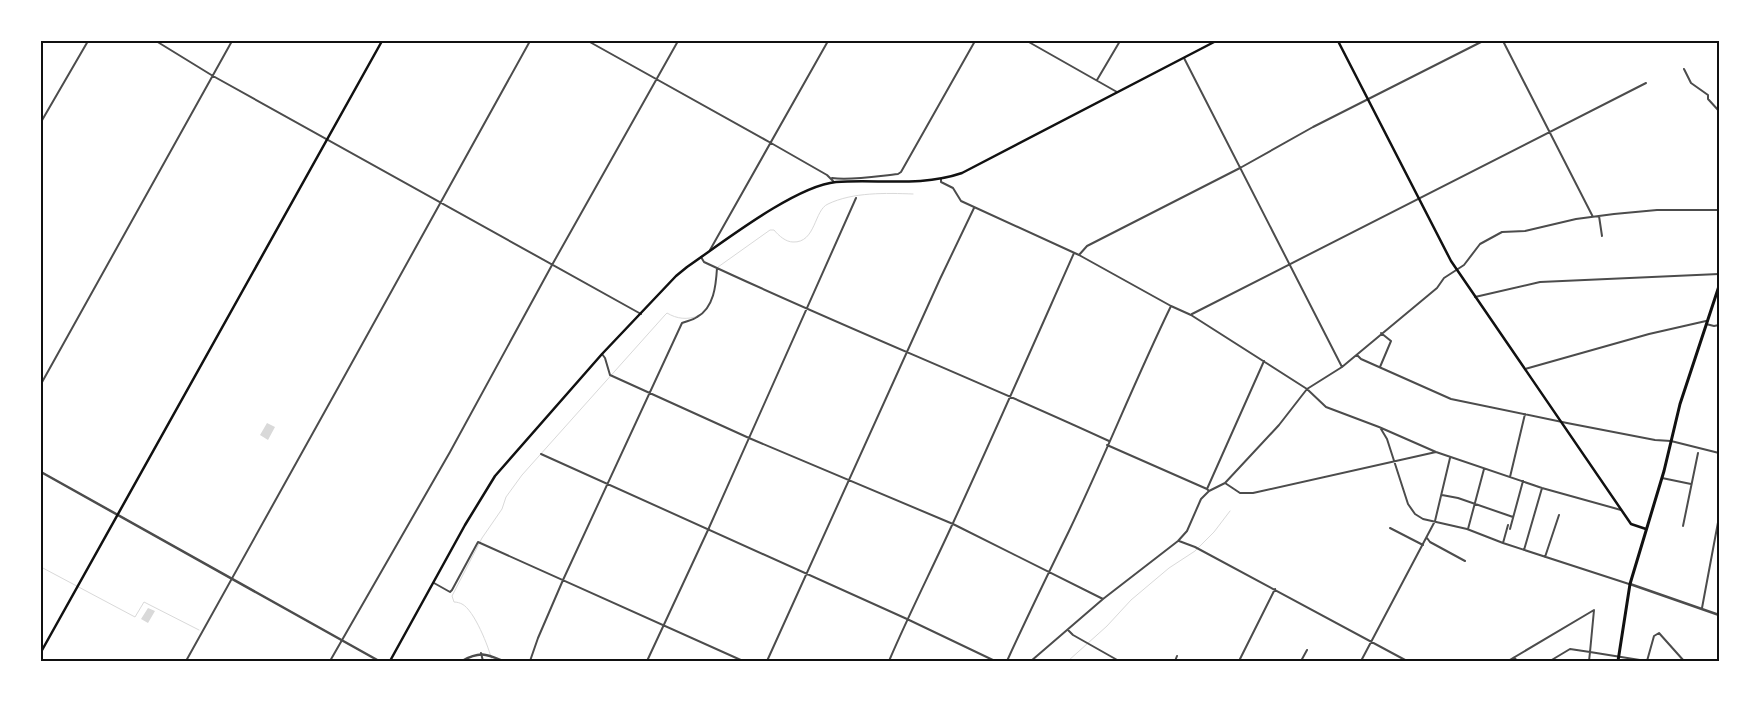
<svg xmlns="http://www.w3.org/2000/svg" width="1760" height="702" viewBox="0 0 1760 702" font-family="Figtree,sans-serif">
<rect width="100%" height="100%" fill="#fff"/>
<path fill="#d9d9d9" d="M267 423 275 427 268 440 260 435Z
M148 608 155 611 148 623 141 619Z"/>
<g fill="none" stroke-linecap="round" stroke-linejoin="round">
<path stroke="#d9d9d9" stroke-width="1" d="M718 267 770 230H774C779 236 786 242 793 242 816 243 814 210 828 204 853 192 886 193 913 194
M41 567 135 617 144 602 199 630
M492 661C489 647 474 610 462 604 460 603 457 602 454 602L452 596 482 538 502 509 506 497 522 475 665 315 667 313C677 319 687 320 698 316
M1068 661 1107 626 1131 600 1169 568 1195 551 1214 532 1230 511"/>
<path stroke="#4c4c4c" stroke-width="2" d="M156 41 213 76 641 314
M588 41 771 143 827 175 834 182
M1027 41 1117 92
M1503 41 1593 217
M1184 58 1342 367
M1684 69 1691 83 1708 95V99L1719 111
M1097 80 1120 41
M41 122 88 41
M832 178C850 181 878 176 898 174L901 172 975 41
M941 179V182L953 188 961 201 1079 255 1171 306 1191 315 1307 389 1326 407 1379 427 1436 452 1542 488 1621 510
M1599 216 1602 236
M710 250 828 41
M1079 255 1087 246 1240 168 1313 127 1483 41
M701 257 704 262C838 325 975 379 1109 441
M1475 297 1540 282 1719 274
M1192 314 1646 83
M1706 324 1714 326 1719 325
M602 354 605 358 610 375 749 438 953 524 1103 599
M1357 355 1361 359 1451 399 1567 423 1655 440 1671 441 1719 453
M1380 367 1391 341 1381 333
M1525 369 1649 334 1706 321
M41 384 232 41
M1381 429 1387 439 1408 504 1415 514 1423 519 1467 529 1503 543 1629 584
M1107 445 1207 489 1209 491
M541 454 907 619 995 661
M1510 477 1525 414
M1662 478 1691 484
M1225 483 1240 493H1253L1436 452
M1207 489 1264 361
M1442 495 1458 498 1513 517
M1683 526 1698 453
M1390 528 1423 545
M1468 529 1484 469
M1510 529 1523 481
M1427 538 1430 542 1465 561
M1179 541 1195 547 1407 661
M1503 543 1508 525
M1524 550 1542 488
M1545 557 1559 515
M434 583 450 592 452 590 478 542 743 661
M1702 608 1719 517
M1068 630 1073 635 1119 661
M481 653 483 661
M186 661 339 386 530 41
M330 661 450 452 552 265 678 41
M530 661 538 638 563 580 682 323C687 321 693 320 697 317 714 308 716 285 717 268
M647 661 708 530 856 198
M767 661 940 279 974 208
M889 661C909 614 932 569 953 523 994 434 1034 343 1074 253
M1007 661C1027 617 1048 574 1069 531 1105 456 1135 380 1171 306
M1031 661 1103 599 1178 541 1187 531 1201 499 1209 491 1225 483 1279 425 1307 389 1342 367 1437 288 1444 278 1464 265 1480 244 1502 232 1525 231 1576 219 1614 214 1657 210H1719
M1175 661 1177 656
M1239 661 1275 589
M1301 661 1307 650
M1361 661 1435 521 1450 458
M1508 661 1594 610 1590 652 1570 649 1550 661
M1589 661 1590 652 1646 661
M1647 661 1654 636 1659 633 1684 661"/>
<path stroke="#4c4c4c" stroke-width="2.5" d="M41 472 379 661
M1630 584 1719 615
M1514 658 1517 661
M462 661C480 651 486 654 503 661"/>
<path stroke="#111" stroke-width="2.5" d="M1338 41 1451 261 1631 524 1646 529
M41 652 382 41
M390 661 465 525 495 476 602 354 676 276 687 267C722 243 795 186 836 182 878 179 921 187 962 173L1216 41"/>
<path stroke="#111" stroke-width="3" d="M1618 661 1630 584 1664 471 1680 404 1719 286"/>
</g>
<rect width="1760" height="702" fill="none" stroke="#ffffff" stroke-width="85"/>
<rect x="42" y="42" width="1676" height="618" fill="none" stroke="#111" stroke-width="2"/>
</svg>
